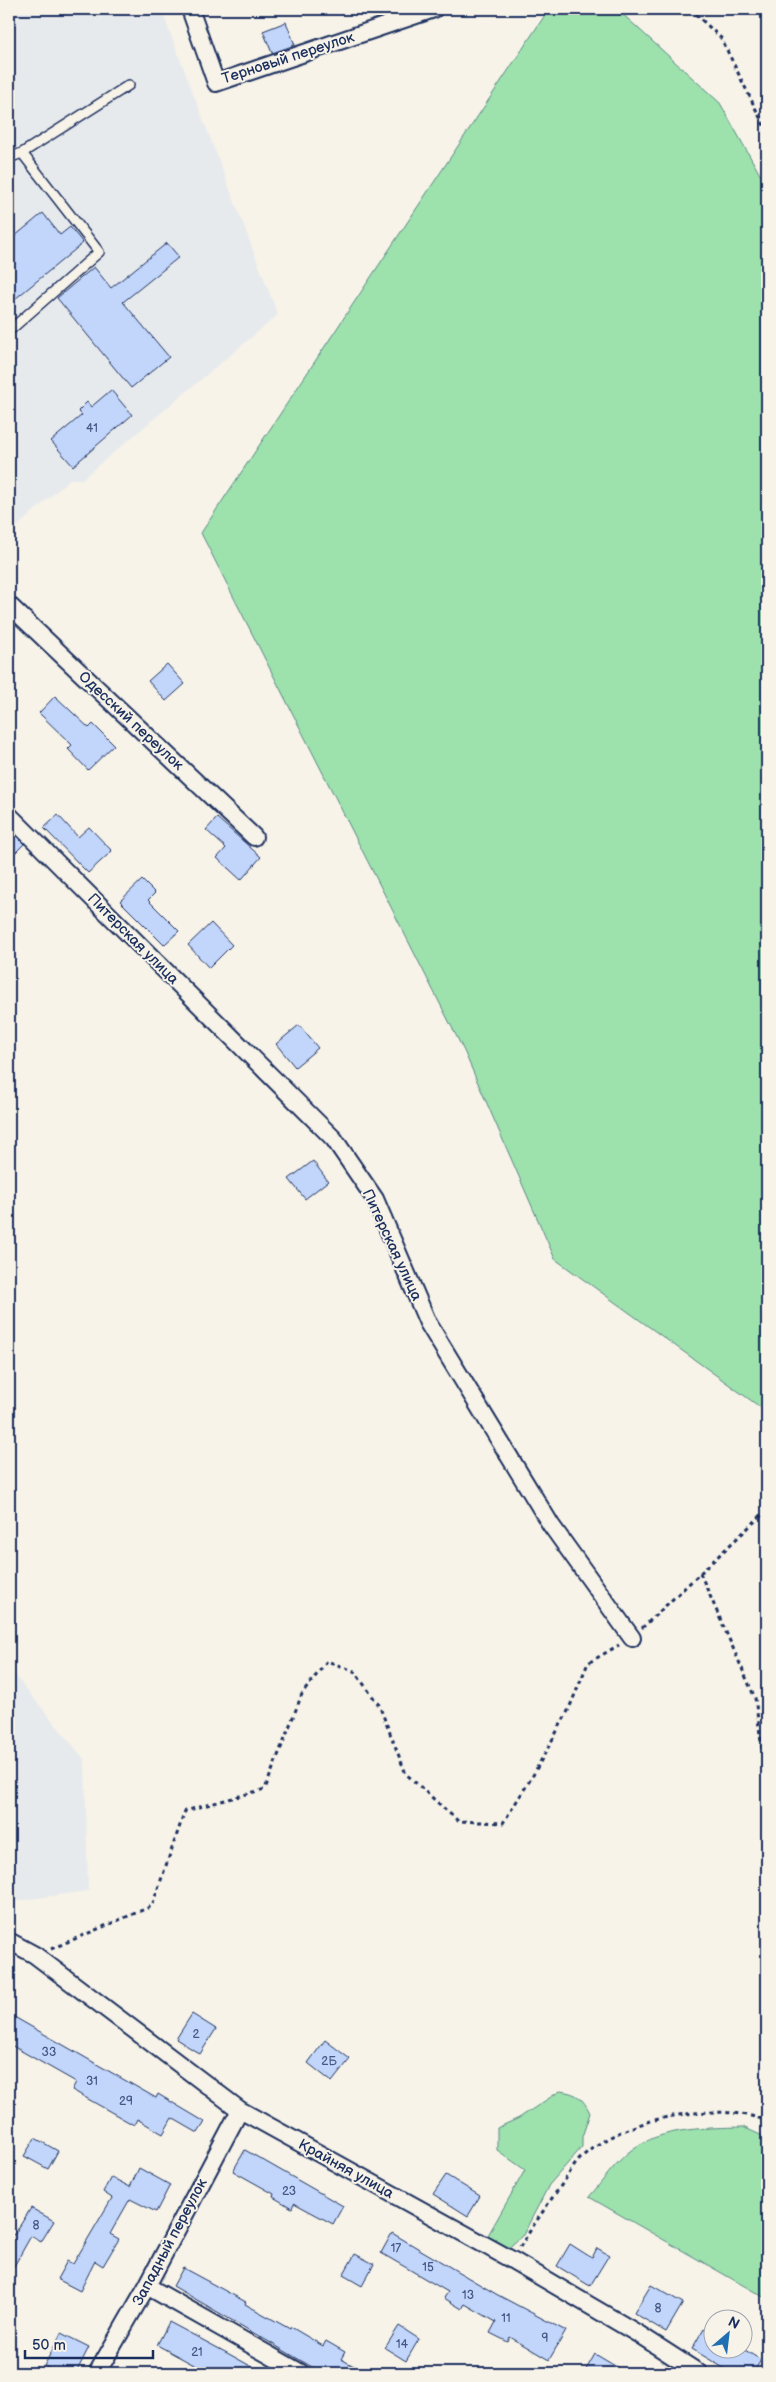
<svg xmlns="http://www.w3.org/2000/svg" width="776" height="2382" viewBox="0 0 776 2382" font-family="'Balsamiq Sans',sans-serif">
<rect width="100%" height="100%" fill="#f7f3e8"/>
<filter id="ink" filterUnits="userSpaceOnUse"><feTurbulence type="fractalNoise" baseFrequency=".02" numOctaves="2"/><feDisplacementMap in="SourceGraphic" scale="10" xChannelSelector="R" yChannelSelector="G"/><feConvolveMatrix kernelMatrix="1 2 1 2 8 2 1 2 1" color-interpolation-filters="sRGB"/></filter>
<g filter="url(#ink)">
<path fill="#e7eaed" d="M9 9H161L278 315 82 479H70L9 534Z
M9 1668 85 1760 88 1891 9 1902Z"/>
<path fill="#9de1ad" stroke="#5c8886" d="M549 9H617L720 103 767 187V1412L555 1259 464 1051 201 533Z
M560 2091C577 2093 583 2098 590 2113L582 2137V2147L549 2185 523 2235 505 2251 487 2237 525 2170 497 2150V2128L519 2118Z
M743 2127 767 2138V2299L589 2197C603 2181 617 2160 634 2148 665 2127 708 2128 743 2127Z"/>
<path fill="#c2d5fa" stroke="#1b2f5e" d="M286 22 295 45 272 53 263 31Z
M43 213 60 235 70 227 83 243 9 304V241Z
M167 243 179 257 123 302 169 357 131 388 57 298 94 267 111 288Z
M111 390 132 415 73 466 51 441 82 415 78 411 87 402 91 407Z
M167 664 185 684 166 701 148 681Z
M55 696 89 728 93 724 114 745 88 770 68 749 72 745 39 713Z
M58 815 78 837 89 827 112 851 88 873 44 828Z
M217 818 261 857 241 880 217 858 226 848 206 830Z
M9 829 24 844 9 859Z
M142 880 155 893 148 900 179 931 164 945 120 901Z
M211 923 232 945 209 968 188 945Z
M299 1025 318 1048 295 1067 276 1044Z
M313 1161 328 1181 305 1199 289 1179Z
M9 2014 156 2098 158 2094 205 2122 198 2133 172 2118 163 2134 137 2119 134 2125 72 2090 76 2082 9 2044Z
M192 2014 216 2029 200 2054 176 2039Z
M325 2040 350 2059 332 2082 308 2063Z
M35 2138 58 2151 48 2169 24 2156Z
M245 2150 343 2206 333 2224 294 2203 292 2208 273 2197 274 2194 233 2171Z
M139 2168 170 2185 156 2212 130 2199 110 2234 119 2239 103 2266 95 2261 80 2291 57 2279 67 2261 73 2264 112 2198 103 2192 111 2177 130 2187Z
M446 2175 480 2196 468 2216 433 2194Z
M31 2208 54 2221 41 2242 31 2236 9 2275V2232L14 2235Z
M392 2233 496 2294 566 2331 549 2360 510 2337 508 2342 490 2333 496 2322 465 2304 462 2309 444 2298 448 2292 381 2253Z
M570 2244 592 2258 597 2248 609 2255 590 2286 557 2266Z
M355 2254 374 2264 362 2286 343 2275Z
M183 2268 246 2302 245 2304 290 2329 291 2327 323 2346 326 2341 345 2352 341 2359 367 2373H325L312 2367 173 2286Z
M651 2285 683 2303 666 2332 634 2313Z
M169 2322 229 2354 263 2373H209L157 2345Z
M399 2326 419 2339 406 2361 385 2348Z
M704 2328 714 2334V2350H745L761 2360 753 2373H732L692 2349Z
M61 2333 89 2347 76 2373H59L44 2366Z
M595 2354 627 2373H584Z"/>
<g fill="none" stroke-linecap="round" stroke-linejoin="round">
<g stroke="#1b2f5e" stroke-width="12">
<path id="service" d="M22 153 129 85
M9 158 22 153 99 252 9 331"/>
</g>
<g stroke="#1b2f5e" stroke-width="20">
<path id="minor" d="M190 9 216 83 434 9
M9 605 254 837
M9 815 334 1139 375 1199 428 1323 551 1525 632 1638
M9 1941 35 1955 240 2110 512 2260 640 2335 699 2373
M147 2286 301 2373
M97 2373 147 2286 240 2110"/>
</g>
<path stroke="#1b2f5e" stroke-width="3" stroke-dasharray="4 4" stroke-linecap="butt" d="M690 9 721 38 767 132
M700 1573 755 1698 767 1785
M642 1628 767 1510
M51 1949 152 1906 185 1811 265 1789 302 1694 327 1661 354 1671 379 1705 406 1774 458 1821 503 1823 532 1777 568 1711 588 1663 619 1645
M520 2247C534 2224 549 2202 565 2180 570 2172 576 2162 583 2156 624 2118 715 2100 767 2121"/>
<use href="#service" stroke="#f7f3e8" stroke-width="9"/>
<use href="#minor" stroke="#f7f3e8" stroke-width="16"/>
</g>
</g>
<g text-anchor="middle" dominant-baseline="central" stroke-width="4" stroke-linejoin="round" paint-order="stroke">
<g font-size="12" fill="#455885">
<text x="92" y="428">41</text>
<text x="196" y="2034">2</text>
<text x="49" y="2052">33</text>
<text x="329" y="2061">2Б</text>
<text x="92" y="2081">31</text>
<text x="126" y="2101">29</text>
<text x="289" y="2191">23</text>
<text x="36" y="2225">8</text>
<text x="396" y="2248">17</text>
<text x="428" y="2267">15</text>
<text x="468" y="2295">13</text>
<text x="658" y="2308">8</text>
<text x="506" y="2318">11</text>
<text x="545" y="2338">9</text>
<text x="402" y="2344">14</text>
<text x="197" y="2352">21</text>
</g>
<g font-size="15" fill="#1b2f5e" stroke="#f7f3e8">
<text transform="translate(288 58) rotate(-18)">Терновый переулок</text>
<text transform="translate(131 721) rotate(43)">Одесский переулок</text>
<text transform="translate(133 939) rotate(45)">Питерская улица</text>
<text transform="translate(392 1245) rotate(65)">Питерская улица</text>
<text transform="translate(346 2169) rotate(29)">Крайняя улица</text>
<text transform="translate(170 2242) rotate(-62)">Западный переулок</text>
</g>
</g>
<rect width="776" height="2382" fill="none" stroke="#f7f3e8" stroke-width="30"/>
<rect x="15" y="15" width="746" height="2352" fill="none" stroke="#1b2f5e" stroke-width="2" filter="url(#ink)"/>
<g transform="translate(728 2334) rotate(28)"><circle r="24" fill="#f7f3e8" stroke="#9fa5b1"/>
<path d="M0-4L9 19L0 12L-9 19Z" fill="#1f6fb2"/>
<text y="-8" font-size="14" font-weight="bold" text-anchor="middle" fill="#1b2f5e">N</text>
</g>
<path d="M25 2350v8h128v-8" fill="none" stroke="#1b2f5e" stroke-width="2.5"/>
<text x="32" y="2350" font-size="15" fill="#1b2f5e" stroke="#f7f3e8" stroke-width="4" paint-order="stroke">50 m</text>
</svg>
